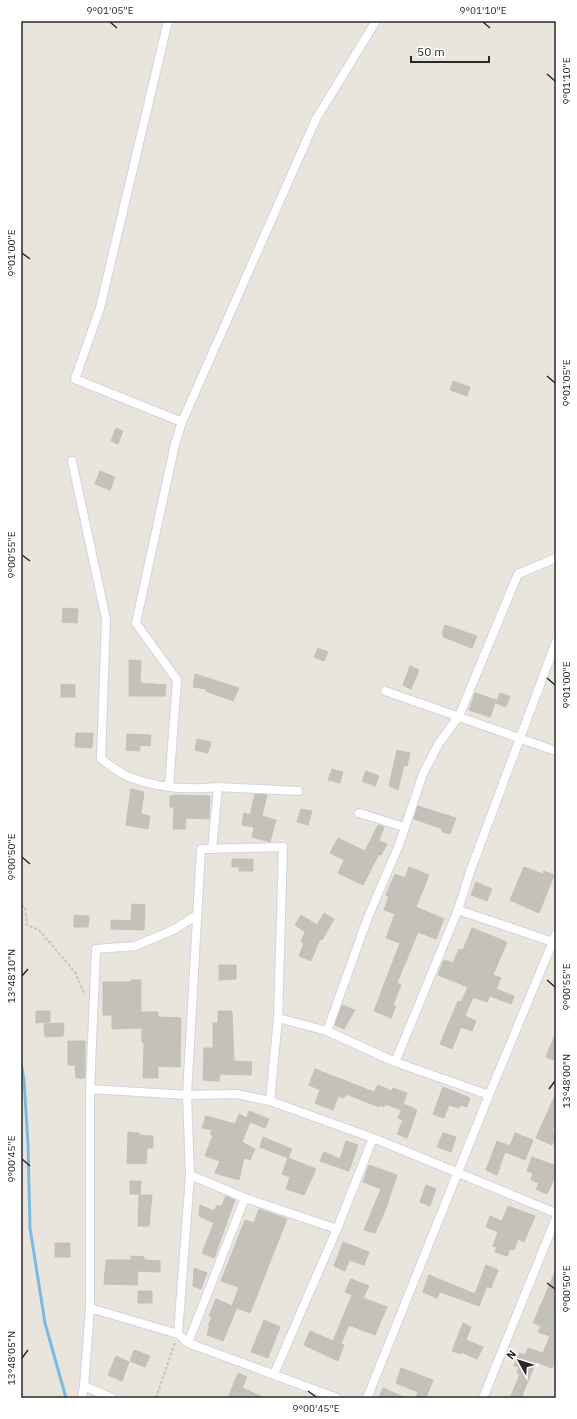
<svg xmlns="http://www.w3.org/2000/svg" width="577" height="1419" viewBox="0 0 577 1419" font-family="'IBM Plex Sans',sans-serif">
<rect width="100%" height="100%" fill="#e9e5dc"/>
<g fill="none" stroke-linecap="round" stroke-linejoin="round">
<path stroke="#7bbadf" stroke-width="3" d="M21 1063 24 1080 28 1144 30 1228 45 1323 66 1398"/>
</g>
<path fill="#c4c1bb" stroke="#c4c0b6" d="M453 381 470 387 467 396 450 390Z
M116 428 123 431 118 444 111 441Z
M100 471 115 477 110 490 95 484Z
M63 608 78 609 77 623 62 622Z
M445 625 477 636 472 648 443 637 444 634H442Z
M318 648 328 652 324 661 314 657Z
M129 660 141 661 140 683 166 685 165 696H129Z
M410 666 419 670 411 689 403 685Z
M195 674 239 688 233 701 206 691V689L193 687Z
M61 684 75 685V697H61Z
M475 693 496 700 490 717 469 710Z
M500 693 510 696 506 707 496 703Z
M76 733H93L92 748 75 747Z
M127 734 151 735 150 746 140 745V751L126 750Z
M197 739 211 742 208 753 195 750Z
M397 750 410 753 407 766 404 765 398 790 389 786Z
M332 769 343 772 340 783 328 780Z
M366 771 379 776 375 786 362 781Z
M131 789 144 792 141 814 150 816 148 829 126 825Z
M255 794 267 795 262 816 276 820 270 842 252 837 254 827 242 825 244 813 250 815Z
M175 795 210 796 209 819 186 818 185 829H173L174 807H170V796Z
M418 806 456 818 450 834 442 832 443 829 414 819Z
M301 809 312 811 308 825 297 822Z
M378 825 384 827 379 841 387 844 381 855 379 854 363 885 338 873 344 860 330 853 338 838 365 851Z
M232 859H253V871H239V867H232Z
M409 867 429 875 416 907 444 919 436 939 418 932 397 983 401 985 393 1005 396 1006 391 1018 374 1011 400 943 386 938 395 914 384 910 389 896 386 895 395 874 405 878Z
M524 867 543 874 544 871 554 875 539 913 510 900Z
M476 882 492 889 487 901 471 895Z
M132 904 145 905 144 930 111 929V920L131 921Z
M324 913 334 919 322 940 320 939 311 961 299 956 304 943 301 942 305 932 295 925 301 915 317 925Z
M74 915 89 916 88 927H74Z
M472 928 507 942 493 975 501 978 496 989 514 996 511 1004 490 996 487 1002 473 997 465 1016 476 1021 472 1031 461 1027 452 1049 440 1044 458 1001 461 1002 468 987 438 975 444 960 453 963 459 949 463 950Z
M219 965H236V979L219 980Z
M131 980H141V1012H158V1017L181 1018 180 1067 158 1066V1078H143L144 1042H142V1028L112 1029V1015H103V982H131Z
M342 1005 355 1010 344 1029 335 1025Z
M36 1011H50V1022L36 1023Z
M218 1011H232L234 1061 252 1062 251 1075 220 1074 219 1081 203 1080 204 1048H213V1023H218Z
M64 1023 63 1036 45 1037 44 1024Z
M556 1032V1061L546 1057Z
M68 1041H85V1078H76L75 1065H68Z
M315 1069 374 1092 378 1085 392 1091 393 1088 407 1093 401 1110 385 1104 384 1107 380 1105 379 1107 346 1094 344 1098 338 1096 333 1110 315 1103 320 1090 309 1085Z
M443 1087 470 1098 467 1107 460 1105 459 1108 449 1105 444 1118 433 1114Z
M556 1093V1122L552 1131 556 1133V1137L552 1145 536 1138Z
M404 1104 417 1110 407 1138 397 1134 403 1120 398 1118Z
M249 1111 269 1119 265 1128 250 1122 242 1142 255 1149 250 1160 244 1158 239 1180 215 1173 220 1161 205 1156 213 1135 210 1134 212 1130 202 1128 206 1116 235 1124 239 1114 247 1118Z
M128 1132 139 1133V1135L153 1136V1148H147L146 1164 127 1163Z
M443 1133 456 1137 451 1152 437 1147Z
M515 1133 533 1140 525 1160 505 1152 497 1175 486 1170 497 1141 510 1146Z
M263 1137 292 1149 288 1158 260 1147Z
M346 1141 358 1145 349 1171 320 1161 324 1152 340 1159Z
M532 1157 556 1166V1175L547 1194 536 1189 539 1183 531 1180 533 1173 527 1171Z
M288 1158 316 1169 304 1195 286 1189 290 1177 282 1174Z
M369 1165 397 1175 386 1208 375 1233 364 1230 381 1189 363 1182Z
M130 1181H141L140 1194H130Z
M426 1185 436 1189 430 1206 420 1202Z
M139 1195H152L149 1226H138Z
M226 1196 235 1200 214 1258 202 1253 214 1223 199 1216 200 1205 214 1211 217 1205 221 1207Z
M508 1206 535 1216 524 1242 518 1239 514 1250 510 1249 507 1256 495 1252 497 1247 493 1246 498 1232 486 1227 490 1216 502 1221Z
M259 1209 287 1219 250 1313 232 1306 239 1287 221 1281 245 1220 254 1223Z
M343 1242 369 1252 364 1265 349 1260 345 1271 334 1266Z
M55 1243H70V1257H55Z
M131 1256 144 1257V1260L160 1261V1272L138 1271 137 1285 104 1284 106 1260H131Z
M486 1265 498 1270 491 1288 487 1286 479 1306 440 1292 437 1298 423 1292 429 1275 475 1294Z
M194 1268 207 1273 201 1289 193 1286Z
M555 1272 556 1358 552 1368 536 1362 521 1398H515L511 1396 520 1374 517 1373 519 1367 514 1366 519 1353 525 1355 528 1348 543 1353 550 1336 538 1332 541 1326 533 1323Z
M351 1279 369 1286 363 1298 387 1307 375 1335 349 1325 341 1344 344 1345 338 1361 304 1345 310 1331 333 1341 352 1295 345 1292Z
M138 1291H152V1303H138Z
M216 1299 237 1308 223 1341 207 1335 210 1326H208L212 1317 209 1316Z
M264 1320 280 1327 268 1358 251 1352Z
M463 1323 471 1327 466 1340 483 1347 477 1359 461 1352V1354L452 1351Z
M134 1350 150 1356 145 1367 130 1361Z
M116 1356 129 1362 122 1381 108 1375Z
M401 1368 433 1380 426 1398H416L418 1392 396 1383Z
M238 1373 247 1377 242 1388 265 1398H228Z
M383 1388 406 1398H379Z"/>
<g fill="none" stroke-linecap="round" stroke-linejoin="round">
<g stroke="#d1d3df" stroke-width="10">
<path id="street" d="M168 21 100 308 75 379 182 422
M72 461 106 619 101 759C110 765 119 773 129 777 157 788 189 790 218 787L212 849
M385 691 556 751
M169 787 177 680 136 623 175 444 182 422 316 119 376 21
M218 787 298 791
M359 813 404 827
M458 910 556 943
M278 1018 327 1031 395 1062 489 1095
M327 1031 368 917 399 845 423 774 439 743 459 716 518 574 556 558
M395 1062 458 910 471 869 556 642
M90 1089 187 1095 236 1094 270 1101 373 1138 556 1213
M190 1175 245 1198 337 1229
M90 1308 178 1334 188 1343 337 1398
M178 1334 190 1175 187 1095 201 849 283 847 278 1018 270 1101
M188 1343 245 1198
M274 1374 337 1229 373 1138
M82 1398 84 1386
M112 1398 84 1386 90 1308V1089L96 949 135 946 173 930 197 915
M367 1398 489 1095 556 934
M483 1398 556 1218"/>
</g>
<path stroke="#c3c3c3" stroke-width="2" stroke-dasharray="3 2" stroke-linecap="butt" d="M21 906 25 907 27 925 39 930 75 972 84 993
M156 1398 175 1342"/>
<use href="#street" stroke="#fff" stroke-width="8"/>
</g>
<path fill="none" stroke="#282828" stroke-width="1.5" d="M110 22 117 28M483 22 490 28M547 74 555 81M22 253 30 259M547 376 555 383M22 555 30 561M547 678 555 685M22 857 30 864M22 976 28 969M547 980 555 987M549 1089 555 1081M22 1159 30 1166M547 1283 555 1289M22 1358 28 1350M308 1391 316 1397"/>
<rect width="577" height="1419" fill="none" stroke="#ffffff" stroke-width="44"/>
<g transform="translate(519 1361) rotate(309)" stroke="#ffffff" stroke-width="3" paint-order="stroke">
<path d="M0-3L7 15L0 10L-7 15Z" fill="#282828"/>
<text y="-6" font-size="11" font-weight="bold" text-anchor="middle" fill="#282828">N</text>
</g>
<path d="M411 56v6h78v-6" fill="none" stroke="#282828" stroke-width="2"/>
<text x="417" y="56" font-size="12" fill="#282828" stroke="#ffffff" stroke-width="3" paint-order="stroke">50 m</text>
<rect x="22" y="22" width="533" height="1375" fill="none" stroke="#282828" stroke-width="1.5"/>
<g font-size="10" text-anchor="middle" fill="#282828">
<text x="110" y="14">9°01'05"E</text>
<text x="483" y="14">9°01'10"E</text>
<text transform="translate(566 81) rotate(-90)" y="4">9°01'10"E</text>
<text transform="translate(11 253) rotate(-90)" y="4">9°01'00"E</text>
<text transform="translate(566 383) rotate(-90)" y="4">9°01'05"E</text>
<text transform="translate(11 555) rotate(-90)" y="4">9°00'55"E</text>
<text transform="translate(566 685) rotate(-90)" y="4">9°01'00"E</text>
<text transform="translate(11 857) rotate(-90)" y="4">9°00'50"E</text>
<text transform="translate(11 976) rotate(-90)" y="4">13°48'10"N</text>
<text transform="translate(566 987) rotate(-90)" y="4">9°00'55"E</text>
<text transform="translate(566 1081) rotate(-90)" y="4">13°48'00"N</text>
<text transform="translate(11 1159) rotate(-90)" y="4">9°00'45"E</text>
<text transform="translate(566 1289) rotate(-90)" y="4">9°00'50"E</text>
<text transform="translate(11 1358) rotate(-90)" y="4">13°48'05"N</text>
<text x="316" y="1412">9°00'45"E</text>
</g>
</svg>
